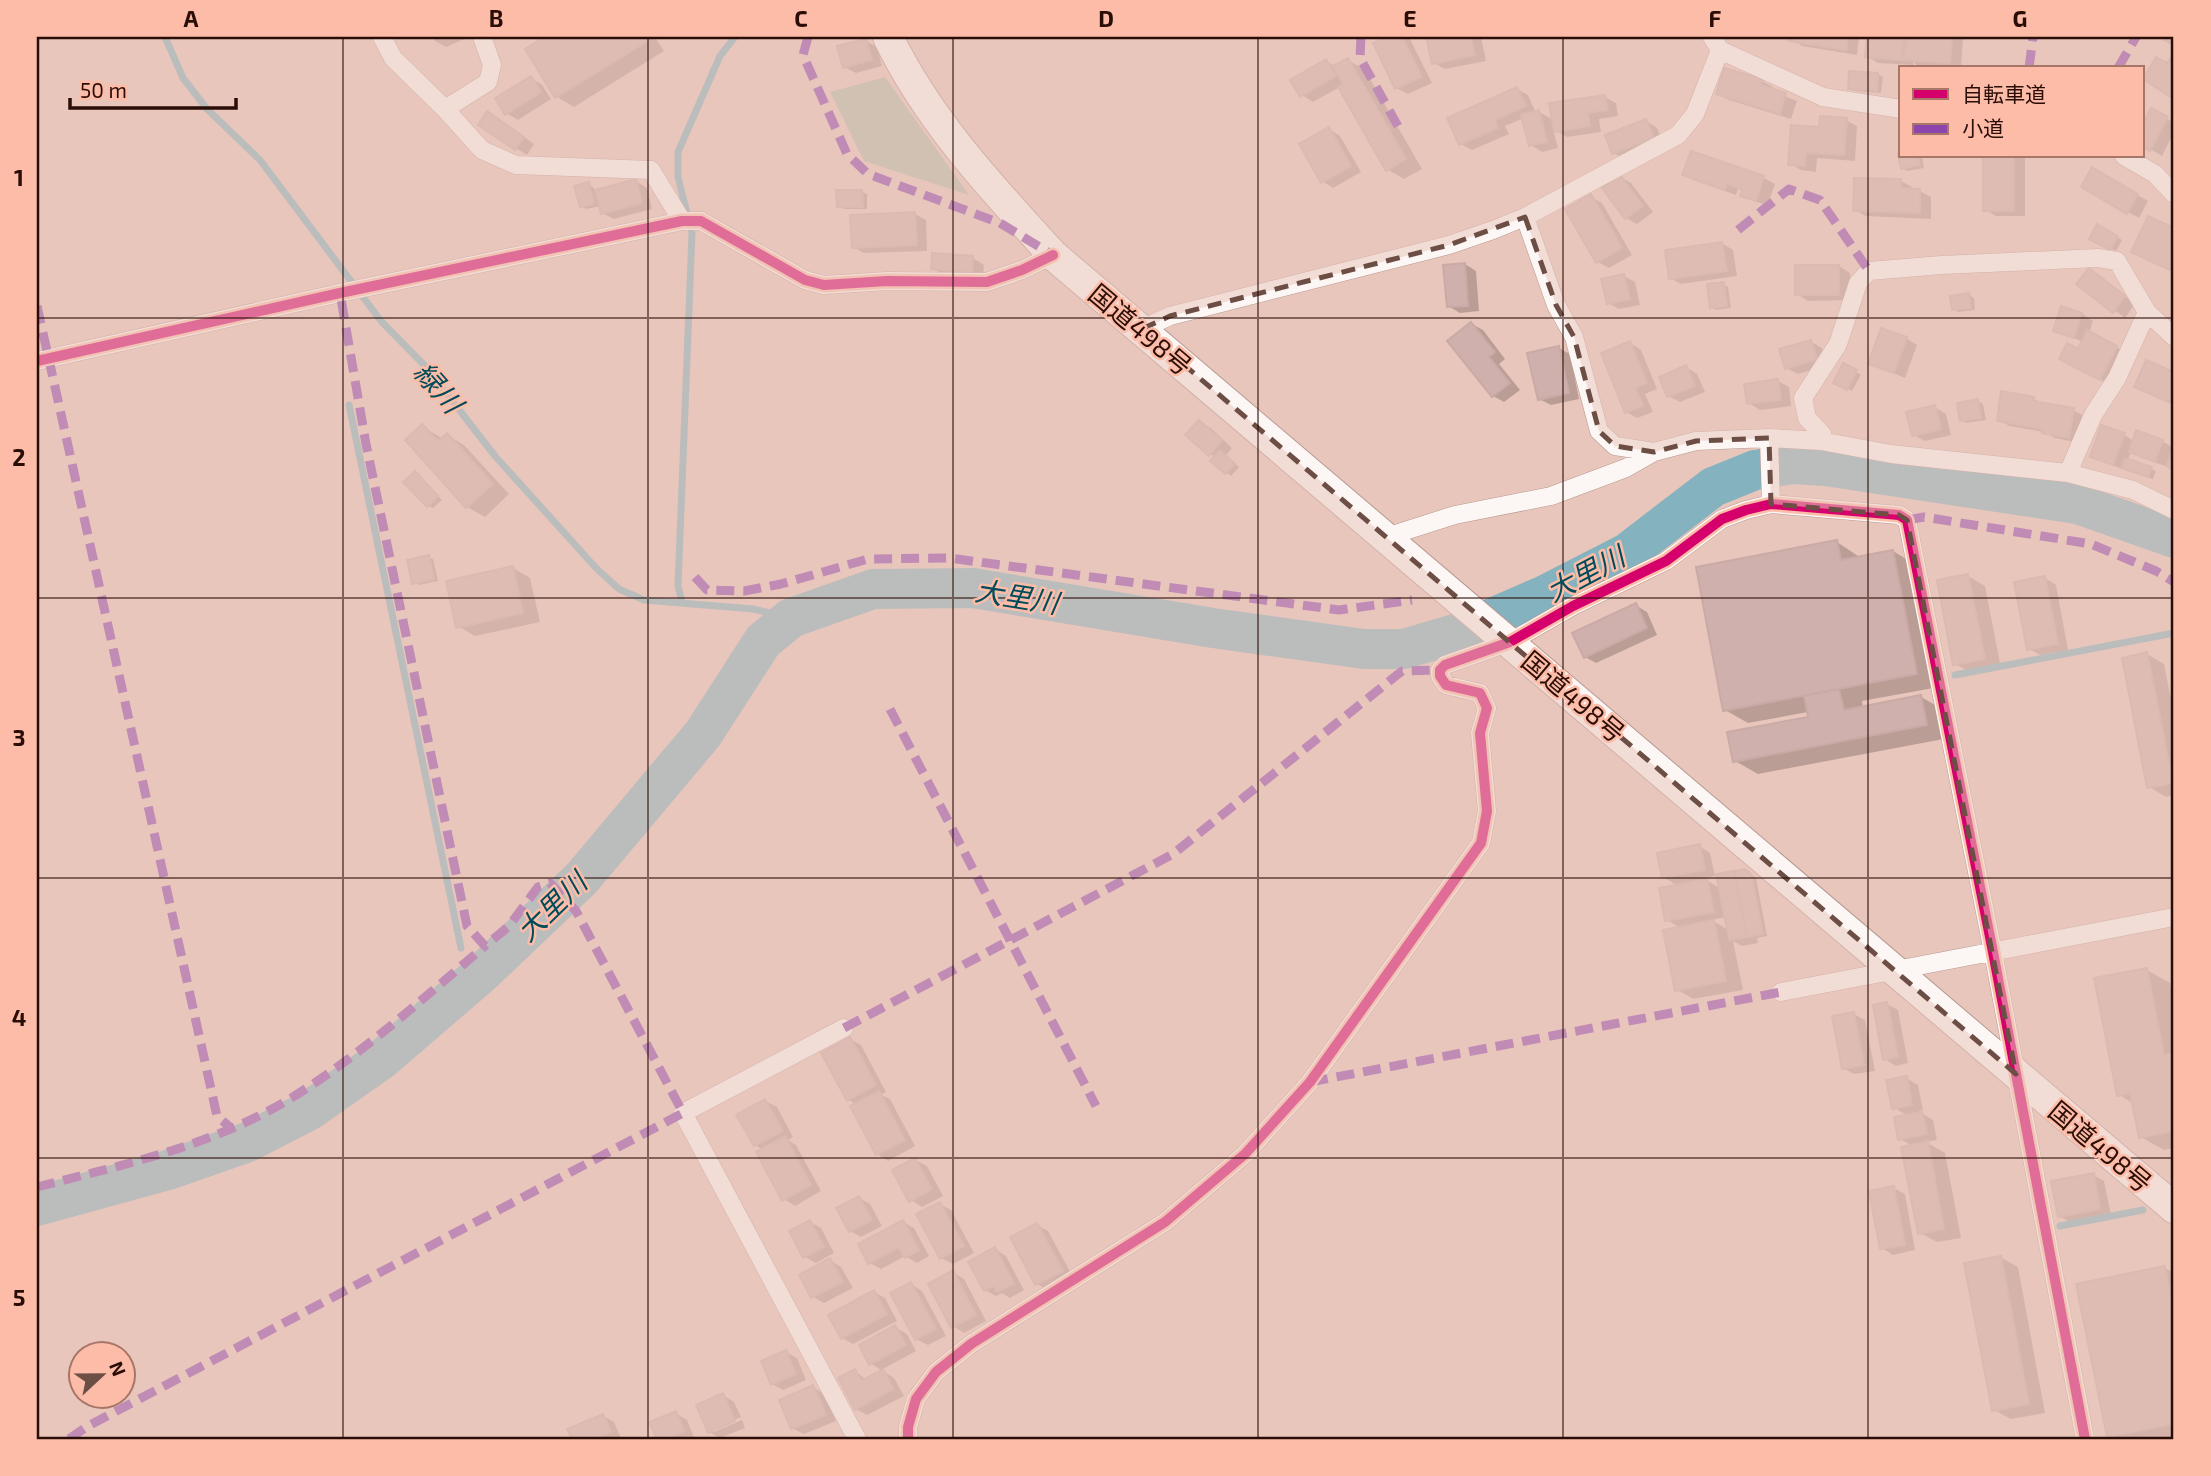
<svg xmlns="http://www.w3.org/2000/svg" width="2211" height="1476" viewBox="0 0 2211 1476" font-family="'Exo 2','Noto Sans JP',sans-serif">
<rect width="100%" height="100%" fill="#e9c6bb"/>
<path fill="#b4baa7" d="M885 77 969 195 864 161 830 92Z"/>
<path fill="#0003" fill-rule="evenodd" d="M433 37H469L446 47 435 41Z
M547 37H655L664 51 574 107 557 97 527 49Z
M1390 37 1410 39 1432 83 1408 94 1396 88 1375 44Z
M1428 37H1481L1486 61 1445 69 1434 63Z
M1790 37H1859L1857 55 1802 46Z
M1868 37H1961L1963 38 1961 68 1917 65 1913 62V65L1878 63 1867 56Z
M866 41 877 47 882 66 856 73 844 67Z
M1348 60 1365 70 1422 169 1404 179 1387 169 1340 87 1313 102 1302 95 1326 61 1336 67Z
M1725 70 1762 81 1773 87 1772 91 1797 101 1791 119 1729 100 1718 93Z
M1878 74 1883 77 1881 93 1855 91 1850 88Z
M531 78 542 85 551 99 518 120 506 113Z
M1517 89 1528 95 1536 113 1539 112 1554 120 1605 97 1616 103 1618 116 1599 119 1601 132 1567 137 1553 129 1558 148 1542 152 1531 145 1524 118 1505 126 1509 134 1472 150 1461 144Z
M2152 110 2174 123V132L2162 156 2143 145V127Z
M499 120 534 144 527 155 516 148Z
M1846 120 1857 126 1855 161 1817 158 1816 172 1801 170 1790 164Z
M1646 121 1657 128 1664 144 1625 159 1614 153Z
M1329 129 1340 136 1361 172 1333 188 1322 181Z
M1692 153 1764 178 1775 184 1767 206 1742 195 1743 190 1738 189 1736 195 1696 181 1685 175Z
M1900 155 1922 156 1924 168 1907 171 1902 168Z
M1985 156H2025V216H1996L1985 210Z
M2093 170 2148 201 2139 218 2083 187Z
M1620 177 1631 183 1653 212 1637 224 1626 218Z
M636 181 647 188 652 209 614 219 602 213 601 206 586 209 581 206 588 184 593 187 595 192Z
M1901 181 1912 187V191H1920L1931 197V219L1866 216 1855 210Z
M862 192 867 194V209H844L839 206Z
M1591 197 1602 203 1632 255 1609 268 1598 262Z
M915 214 926 220 927 251 864 253 853 247Z
M2149 218 2174 230V272L2144 258Z
M2098 227 2122 240 2116 251 2092 238Z
M1722 243 1733 250 1737 276 1681 284 1670 278Z
M973 258 984 265 983 277 944 275 932 268Z
M1465 264 1476 271 1479 311 1460 313 1448 306Z
M1839 266 1850 273V300L1808 301 1797 294Z
M1624 276 1635 282 1640 305 1619 309 1608 303Z
M2100 277 2135 304 2125 318 2079 284Z
M1723 284 1728 287 1731 308 1716 310 1711 307Z
M1969 295 1974 298 1975 310 1958 312 1953 309Z
M2082 314 2093 321 2089 333 2128 353 2111 385 2072 365 2083 342 2055 330Z
M1472 324 1483 330 1505 359 1499 364 1520 390 1504 402 1493 396Z
M1906 338 1917 345 1905 378 1870 363Z
M1811 342 1822 348 1827 365 1798 374 1786 368Z
M1630 343 1641 350 1657 389 1645 394 1653 412 1637 418 1626 412Z
M1559 348 1570 354 1579 399 1551 405 1539 399Z
M2147 362 2174 374V405L2147 393Z
M1844 365 1861 375 1852 391 1835 382Z
M1686 367 1697 374 1705 392 1680 402 1668 396Z
M1778 381 1789 387 1791 406 1760 410 1749 403Z
M2033 398 2044 405 2073 410 2084 416 2080 443 2055 438 2044 432 2010 426 1998 420Z
M1978 401 1983 404 1986 420 1966 423 1961 420Z
M1935 407 1946 414 1951 435 1925 441 1913 435Z
M1199 422 1211 428 1232 448 1226 455 1239 467 1231 476 1213 461 1216 457 1210 454Z
M422 426 443 439 447 435 464 445 509 494 485 517 467 507 407 440Z
M2124 435 2134 441H2162L2174 448V469L2142 458 2131 452 2128 460 2156 471 2153 479 2103 462 2092 456Z
M416 473 442 500 433 508 428 506Z
M1837 542 1861 558 1893 551 1916 565 1939 687 1862 701 1863 708 1921 697 1944 710 1949 738 1758 774 1735 761 1810 718 1808 712 1748 723 1725 710Z
M428 557 433 559 438 581 419 585 414 582Z
M513 568 530 578 540 622 475 636 458 626Z
M1968 576 1985 586 2001 668 1972 673 1955 664Z
M2045 578 2056 585 2068 650 2040 655 2028 648Z
M1635 605 1647 612 1657 635 1596 663 1585 657Z
M2147 654 2164 664 2174 715V795L2166 797 2149 787Z
M1699 846 1710 853 1715 876 1703 878 1721 889 1750 874 1756 878 1767 936 1757 938 1758 943 1742 946 1733 941 1743 990 1693 999 1676 989 1681 928 1667 920 1678 886 1663 877ZM1726 917 1729 930 1711 920Z
M2147 970 2170 983 2174 1007V1148L2164 1150 2141 1137 2134 1104 2118 1094Z
M1887 1004 1898 1010 1908 1063 1896 1066 1885 1059Z
M1854 1014 1865 1020 1875 1071 1854 1074 1843 1068Z
M850 1039 861 1045 886 1092 881 1095 890 1099 915 1146 888 1161 877 1154 857 1105 849 1100Z
M1906 1078 1918 1085 1923 1110 1918 1111 1933 1120 1937 1140 1926 1142 1945 1153 1961 1238 1937 1242 1920 1233 1913 1146 1900 1139 1908 1116 1893 1107Z
M765 1101 777 1107 793 1137 788 1140 796 1145 821 1191 795 1206 784 1199 763 1150 755 1145Z
M915 1160 927 1166 943 1196 922 1207 911 1200Z
M2093 1175 2104 1181 2111 1215 2070 1222 2059 1216Z
M1894 1188 1905 1194 1915 1250 1893 1255 1882 1248Z
M859 1198 870 1204 882 1226 861 1237 850 1231Z
M940 1204 951 1210 974 1253 953 1264 941 1258Z
M810 1222 821 1228 834 1253 816 1263 805 1257Z
M903 1222 914 1228 929 1256 917 1263 905 1256 881 1269 870 1263Z
M1037 1225 1048 1231 1073 1277 1048 1290 1037 1284Z
M995 1249 1006 1256 1024 1290 1010 1298 1002 1293 996 1296 985 1290Z
M2000 1257 2018 1267 2045 1413 2011 1419 1994 1410Z
M830 1260 841 1267 853 1288 824 1303 813 1297Z
M2165 1268 2174 1273V1439H2113L2108 1436Z
M953 1272 964 1279 986 1321 964 1333 953 1326Z
M911 1284 922 1291 946 1336 928 1345 916 1339Z
M874 1292 885 1298 897 1321 853 1344 842 1338Z
M895 1327 907 1334 916 1351 881 1370 870 1363Z
M786 1352 797 1358 806 1380 783 1390 772 1384Z
M855 1371 867 1380 883 1371 894 1378 904 1396 867 1415 856 1409Z
M813 1387 824 1394 836 1421 804 1434 792 1428Z
M723 1395 734 1402 741 1417 714 1428V1432L742 1420 745 1428 720 1438 709 1432Z
M675 1413 687 1420 694 1437 658 1439 652 1423Z
M603 1416 614 1422 621 1438 574 1439 570 1430Z"/>
<g fill="none" stroke-linecap="round" stroke-linejoin="round">
<path stroke="#84b2be" stroke-width="7" d="M165 37 183 78 207 109 260 160 381 321 426 367 495 456 596 568 619 589 644 600 753 609 791 618
M349 405 461 948
M682 602 678 586 692 233 678 177V152L720 56 735 37
M1955 675 2174 633
M37 1217 48 1204
M2060 1226 2143 1210"/>
<path stroke="#84b2be" stroke-width="40" d="M37 1206 168 1170 248 1142 310 1110 381 1060 481 974 582 878 703 734 763 641 791 618 873 589 973 588 1213 628 1364 649H1404L1455 634 1545 595 1627 553 1713 487 1755 470 1793 464 1825 466 2077 504 2174 538"/>
</g>
<path fill="#d0b0ac" stroke="#caaaa6" stroke-width="2" d="M544 37H646L648 41 555 98 525 49Z
M1386 37H1402L1422 77 1395 89 1373 43Z
M1426 37H1471L1475 55 1432 64Z
M1790 37H1848L1846 50 1789 41Z
M1867 37H1903L1902 60 1865 57Z
M1906 37H1952L1950 63 1904 60Z
M2166 37H2174V45L2164 40Z
M866 39 872 60 843 68 837 46Z
M2172 56 2174 58V93L2172 98 2143 79 2156 57 2167 63Z
M1348 58 1406 159 1386 171 1338 87 1343 84 1333 66Z
M1326 59 1336 76 1300 97 1290 80Z
M1724 68 1763 79 1761 85 1786 93 1780 114 1716 94Z
M1849 71 1878 73 1877 91 1848 89Z
M531 76 541 92 505 115 495 98Z
M1517 87 1526 106 1495 120 1498 128 1459 145 1447 118Z
M1605 95 1608 110 1588 113 1590 126 1554 132 1549 103Z
M2151 108 2168 117 2150 151 2143 147V123Z
M1539 110 1547 142 1529 146 1521 115Z
M487 111 524 137 515 150 478 125Z
M1820 116 1847 118 1844 155 1806 153 1805 166 1788 165 1791 125 1819 127Z
M1646 119 1654 138 1612 154 1605 135Z
M1329 127 1351 166 1321 183 1299 144Z
M1691 151 1764 176 1756 201 1740 196 1742 189 1727 184 1725 190 1682 175Z
M1901 153V156H1918L1920 165 1901 169 1898 154Z
M1983 156H2014V211H1983Z
M2092 167 2138 194 2127 214 2081 187Z
M1620 175 1643 206 1625 219 1602 188Z
M1854 178 1901 179V188L1920 189V213L1853 211Z
M636 179 642 203 601 214 595 190Z
M589 182 594 204 580 207 574 186Z
M836 190H862L863 207H837Z
M1591 194 1622 248 1596 263 1565 209Z
M915 212 917 245 852 248 850 215Z
M2148 216 2174 228 2171 240 2174 241V272L2131 252Z
M2097 224 2118 236 2110 250 2089 239Z
M1722 242 1727 271 1669 279 1665 250Z
M932 253 973 256 972 272 931 269Z
M1465 263 1468 306 1447 307 1443 265Z
M1795 265H1839V295H1795Z
M2089 268 2125 296 2113 313 2076 284Z
M1624 274 1630 299 1607 304 1601 279Z
M1724 282 1727 306 1710 308 1707 284Z
M1969 293 1971 308 1952 310 1950 296Z
M2061 306 2082 313 2074 338 2053 331Z
M1471 322 1495 352 1489 357 1510 383 1492 397 1447 341Z
M1881 328 1907 337 1894 373 1868 364Z
M2087 330 2117 346 2100 380 2059 359 2067 343 2078 349Z
M1811 340 1817 359 1785 369 1779 349Z
M1630 341 1647 383 1635 388 1643 406 1625 413 1601 353Z
M1559 346 1569 393 1538 400 1527 353Z
M2146 360 2174 372V390L2169 402 2134 387Z
M1843 363 1857 370 1847 390 1833 383Z
M1686 365 1695 386 1667 397 1659 377Z
M1778 379 1781 400 1747 404 1744 384Z
M2001 391 2034 397 2033 401 2074 408 2069 438 2042 433V429L1997 421Z
M1978 399 1981 418 1960 421 1957 403Z
M1935 405 1941 429 1912 436 1906 412Z
M1199 420 1222 440 1209 456 1185 435Z
M422 424 438 441 447 433 493 484 466 508 405 440Z
M2101 425 2125 433 2113 465 2090 457Z
M2136 430 2163 440 2155 462 2129 452Z
M2174 446V470L2166 466Z
M1220 450 1235 464 1225 474 1210 461Z
M2125 458 2152 467 2148 477 2121 468Z
M415 471 438 496 427 507 403 482Z
M1837 540 1841 560 1893 550 1917 674 1723 711 1696 567Z
M429 555 434 579 412 584 407 560Z
M513 566 523 613 456 628 446 581Z
M1968 574 1985 659 1953 665 1937 580Z
M2045 576 2058 644 2027 650 2014 582Z
M1636 603 1647 628 1584 658 1572 633Z
M2147 652 2173 783 2147 788 2122 658Z
M1839 689 1844 710 1921 695 1927 725 1733 762 1727 732 1808 717 1804 696Z
M1700 844 1705 870 1662 878 1657 853Z
M1745 869 1751 874 1763 934 1747 937 1734 871Z
M1734 871 1747 937 1729 940 1716 874Z
M1707 879 1714 912 1665 921 1659 888Z
M1714 920 1726 981 1675 991 1663 930Z
M2147 968 2164 1055 2174 1053V1131L2139 1138 2130 1093 2117 1096 2094 978Z
M1887 1002 1898 1057 1883 1060 1873 1005Z
M1854 1012 1864 1065 1842 1069 1832 1016Z
M850 1037 876 1085 847 1101 821 1053Z
M1907 1076 1912 1105 1892 1109 1886 1080Z
M879 1091 905 1140 876 1155 850 1106Z
M765 1099 783 1131 754 1146 736 1115Z
M1922 1112 1927 1134 1898 1140 1894 1117Z
M785 1136 811 1185 782 1201 756 1152Z
M1928 1141 1944 1229 1918 1234 1901 1147Z
M915 1158 932 1189 909 1202 892 1170Z
M2094 1173 2100 1209 2058 1217 2051 1181Z
M1894 1186 1905 1245 1880 1249 1869 1191Z
M859 1196 872 1220 849 1232 836 1208Z
M940 1202 964 1246 940 1259 916 1214Z
M810 1220 824 1247 803 1258 789 1231Z
M903 1220 919 1250 905 1258 899 1247 868 1264 858 1244Z
M1037 1223 1063 1271 1035 1285 1010 1237Z
M995 1247 1014 1284 997 1292 994 1286 984 1291 968 1262Z
M2001 1256 2029 1404 1992 1411 1964 1263Z
M830 1258 843 1282 811 1298 799 1275Z
M2165 1266 2174 1313V1424L2107 1437 2076 1284Z
M953 1270 976 1315 951 1328 928 1284Z
M911 1282 936 1329 915 1340 890 1293Z
M874 1290 887 1314 841 1339 828 1315Z
M895 1325 906 1345 869 1365 859 1345Z
M786 1350 796 1374 771 1385 761 1361Z
M855 1369 861 1381 883 1369 893 1389 855 1410 838 1378Z
M813 1385 826 1415 791 1429 779 1400Z
M723 1393 735 1421 708 1433 696 1405Z
M676 1411 684 1431 665 1439H657L649 1422Z
M603 1414 611 1432 594 1439H572L567 1429Z"/>
<g fill="none" stroke-linecap="round" stroke-linejoin="round">
<g stroke="#b79991" stroke-width="19">
<path id="minor" d="M382 37 393 58 445 109 482 150 516 165 651 170 682 221
M1712 37 1720 50 1823 97 1901 109
M445 109 488 82 492 65 482 37
M2124 156 2155 174 2174 194
M1525 217 1556 305 1574 337 1599 431 1615 446 1654 452
M1142 329 1170 316 1449 245 1493 230 1525 217 1678 135 1695 114 1720 50
M37 361 340 293 682 221H701L805 280 824 285 887 281 987 282 1022 270 1053 255
M1769 438 1771 504
M1821 441 1822 434 1807 418 1803 398 1838 344 1858 283 1869 271 1942 265 2098 258 2117 261 2147 312 2174 337
M2068 473 2093 415 2117 378 2147 312
M1386 537 1455 515 1551 496 1626 468 1654 452 1696 441 1769 438 1821 441 1891 454 2068 473 2133 490 2174 510
M1781 992 2174 917
M844 1028 683 1113 857 1439
M908 1439V1427L916 1399 936 1372 971 1344 1165 1222 1245 1154 1310 1082 1481 843 1487 811 1480 733 1487 708 1480 693 1446 685 1440 676V670L1445 665 1510 642 1573 606 1666 561 1722 519 1746 510 1771 504 1899 515 1907 520 1993 952 2085 1439"/>
</g>
<g stroke="#b79991" stroke-width="32">
<path id="trunk" d="M888 37C928 120 991 187 1053 255L2174 1208"/>
</g>
<use href="#minor" stroke="#fcf6f5" stroke-width="18"/>
<use href="#trunk" stroke="#fcf6f5" stroke-width="30"/>
<path stroke="#8e44ad" stroke-width="9" stroke-dasharray="18 9" stroke-linecap="butt" d="M808 37 803 55 847 154 868 174 1000 223 1053 255
M1361 37 1360 58 1399 128
M2029 68 2033 37
M2118 68 2136 37
M1738 230 1789 189 1820 200 1869 271
M37 306 217 1116 231 1128
M1907 520 1924 517 2091 544 2156 571 2174 582
M695 577 707 590 744 591 781 584 868 559 949 558 1339 610 1412 600
M890 709 1096 1106
M844 1028 1173 854 1402 671 1440 670
M1310 1082 1781 992
M37 1187C123 1165 211 1146 288 1100 359 1057 422 999 485 946
M69 1439 88 1426 683 1113 576 911 550 883 538 887 509 926 485 946 467 926 366 444 340 293"/>
<g stroke="#fcbca8" stroke-width="15">
<path id="cycleway" d="M37 361 340 293 682 221H701L805 280 824 285 887 281 987 282 1022 270 1053 255
M908 1439V1427L916 1399 936 1372 971 1344 1165 1222 1245 1154 1310 1082 1481 843 1487 811 1480 733 1487 708 1480 693 1446 685 1440 676V670L1445 665 1510 642 1573 606 1666 561 1722 519 1746 510 1771 504 1899 515 1907 520 1993 952 2085 1439"/>
</g>
<use href="#cycleway" stroke="#d6006c" stroke-width="10"/>
</g>
<path d="M0 0H2211V1476H0ZM1525 217 1556 305 1574 337 1599 431 1615 446 1654 452 1696 441 1769 438 1771 504 1899 515 1907 520 2016 1074 1142 329 1170 316 1449 245Z" fill="#e9c6bb" fill-opacity=".55" fill-rule="evenodd"/>
<path fill="none" stroke="#6d4e45" stroke-width="5" stroke-dasharray="14 9" stroke-linejoin="round" d="M1525 217 1556 305 1574 337 1599 431 1615 446 1654 452 1696 441 1769 438 1771 504 1899 515 1907 520 2016 1074 1142 329 1170 316 1449 245Z"/>
<path fill="none" stroke="#2a0d06" stroke-width="2" stroke-opacity="0.55" d="M343 37V1439M648 37V1439M953 37V1439M1258 37V1439M1563 37V1439M1868 37V1439M37 318H2174M37 598H2174M37 878H2174M37 1158H2174"/>
<g text-anchor="middle" dominant-baseline="central" stroke-width="5" stroke-linejoin="round" paint-order="stroke">
<g font-size="26" fill="#2a0d06" stroke="#fcbca8">
<text transform="translate(1141 329) rotate(40)">国道498号</text>
<text transform="translate(1574 696) rotate(40)">国道498号</text>
<text transform="translate(2101 1146) rotate(40)">国道498号</text>
</g>
<g font-size="28" font-style="italic" fill="#004c5b" stroke="#fcbca8">
<text transform="translate(439 387) rotate(49)">緑川</text>
<text transform="translate(1585 573) rotate(-28)">大里川</text>
<text transform="translate(1017 596) rotate(9)">大里川</text>
<text transform="translate(551 906) rotate(-44)">大里川</text>
</g>
</g>
<rect width="2211" height="1476" fill="none" stroke="#fcbca8" stroke-width="77"/>
<rect x="1899" y="66" width="245" height="91" fill="#fcbca8" stroke="#a87667" stroke-width="2"/>
<rect x="1913" y="89" width="35" height="10" fill="#d6006c" stroke="#a87667" stroke-width="2"/>
<text x="1962" y="102" font-size="21" fill="#2a0d06">自転車道</text>
<rect x="1913" y="124" width="35" height="10" fill="#8e44ad" stroke="#a87667" stroke-width="2"/>
<text x="1962" y="136" font-size="21" fill="#2a0d06">小道</text>
<g transform="translate(102 1375) rotate(68)"><circle r="33" fill="#fcbca8" stroke="#a87667" stroke-width="2"/>
<path d="M0-5L12 26L0 18L-12 26Z" fill="#6d4e45"/>
<text y="-10" font-size="19" font-weight="bold" text-anchor="middle" fill="#2a0d06">N</text>
</g>
<path d="M70 98v10h166v-10" fill="none" stroke="#2a0d06" stroke-width="3.5"/>
<text x="80" y="98" font-size="21" fill="#2a0d06" stroke="#fcbca8" stroke-width="5" paint-order="stroke">50 m</text>
<rect x="38" y="38" width="2134" height="1400" fill="none" stroke="#2a0d06" stroke-width="2.5"/>
<g font-size="23" text-anchor="middle" font-weight="bold" fill="#2a0d06">
<text x="191" y="27">A</text>
<text x="496" y="27">B</text>
<text x="801" y="27">C</text>
<text x="1106" y="27">D</text>
<text x="1410" y="27">E</text>
<text x="1715" y="27">F</text>
<text x="2020" y="27">G</text>
<text x="19" y="186">1</text>
<text x="19" y="466">2</text>
<text x="19" y="746">3</text>
<text x="19" y="1026">4</text>
<text x="19" y="1306">5</text>
</g>
</svg>
